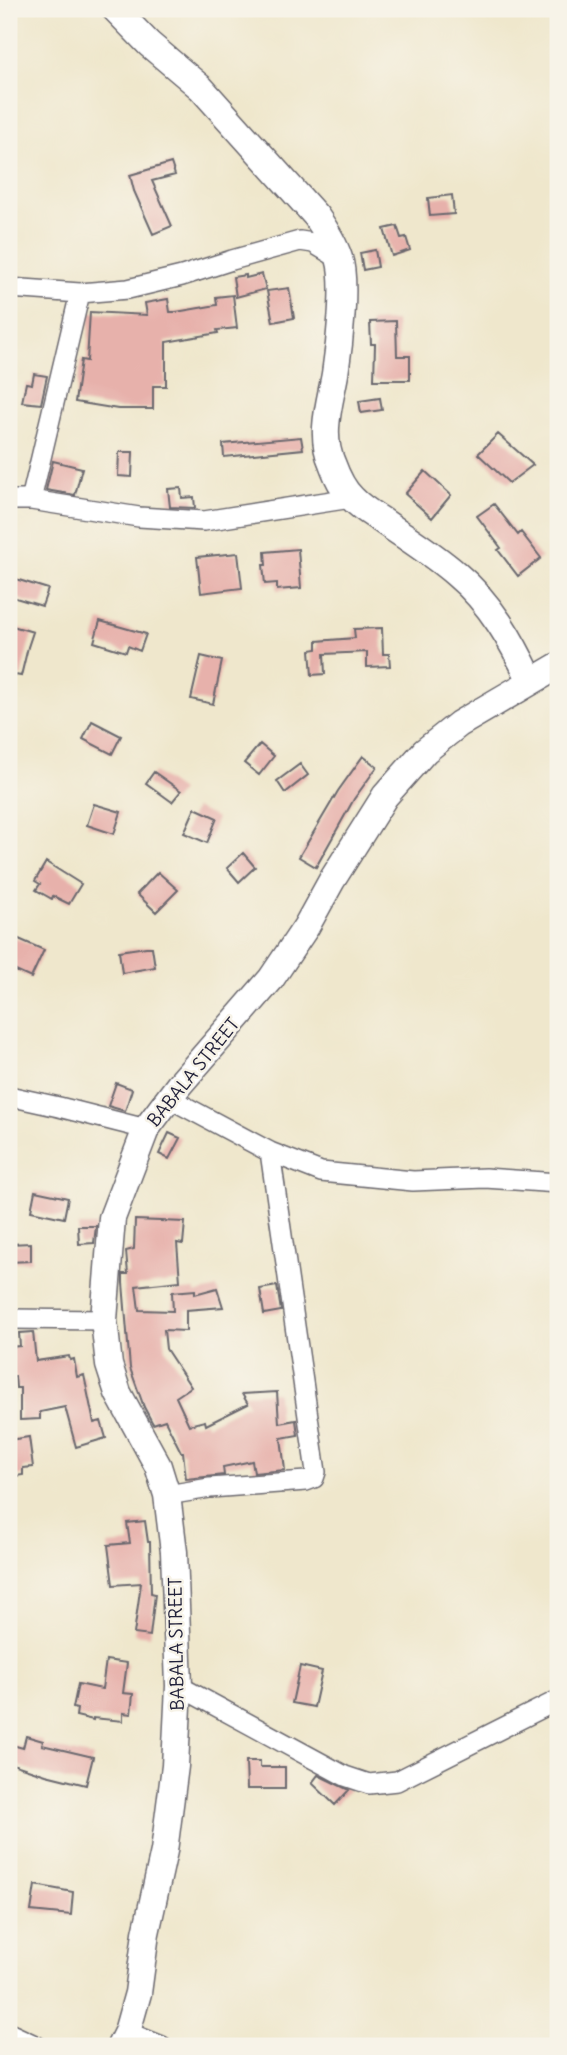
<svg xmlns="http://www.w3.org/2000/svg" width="567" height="2055" viewBox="0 0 567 2055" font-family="Delius,sans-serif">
<rect width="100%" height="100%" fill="#f7f3e8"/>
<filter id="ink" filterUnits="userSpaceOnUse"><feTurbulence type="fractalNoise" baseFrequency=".0143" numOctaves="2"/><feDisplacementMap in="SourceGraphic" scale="14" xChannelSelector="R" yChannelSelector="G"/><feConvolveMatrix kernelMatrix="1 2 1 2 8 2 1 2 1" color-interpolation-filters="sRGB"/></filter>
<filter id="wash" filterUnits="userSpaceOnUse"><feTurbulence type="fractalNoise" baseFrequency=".00686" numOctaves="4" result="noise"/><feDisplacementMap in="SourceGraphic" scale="28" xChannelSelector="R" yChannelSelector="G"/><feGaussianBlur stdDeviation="1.57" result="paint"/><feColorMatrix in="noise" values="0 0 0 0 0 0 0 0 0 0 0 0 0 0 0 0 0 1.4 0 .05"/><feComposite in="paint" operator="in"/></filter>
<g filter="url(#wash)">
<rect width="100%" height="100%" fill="#efe7cc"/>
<g id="blocks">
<path fill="#e7b1ab" d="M171 163 175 175 152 181 172 226 153 234 134 191 130 175Z
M452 195 454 214 430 216 428 198Z
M397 226 401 238 406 237 410 250 392 256 384 229Z
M375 250 378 267 363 270 360 253Z
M262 274 266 289 236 297 233 277 246 275V278Z
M289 288 294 318 273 322 267 291Z
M233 295 237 328 217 330 218 333 166 342V386H153V409H118L75 402 81 360 87 361 90 312 147 315 145 303 168 299 170 312H176L217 305 216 297Z
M396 321 397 356H410V380H374L375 344H371L370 322Z
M34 374 47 376 41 404 22 402 26 383 32 384Z
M380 398 382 410 361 413 359 401Z
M498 434 533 465 509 483 478 454Z
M301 437 303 449 224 457 223 444Z
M119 452H133L132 477 118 476Z
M53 461 82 468 75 495 46 490Z
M425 471 451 495 432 518 405 494Z
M181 488 182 498 194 497 195 508 170 507 168 489Z
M494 504 518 535 521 532 541 558 518 576 498 550 501 548 477 516Z
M298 549 301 588 277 590V583L265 584 263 565H266L265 552Z
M238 553 242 588 201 593 197 557Z
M9 577 48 589 42 606 9 596Z
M100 621 146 634 140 651 128 646 126 652 94 642Z
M9 625 33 632 28 647 21 676 9 674Z
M382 628 383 654H389L390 666 367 667V652L324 654 325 674 312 675 310 650 317 649V641L355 638 354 629Z
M201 656 222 661 213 704 191 699Z
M92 721 121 736 112 754 83 739Z
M260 744 274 756 259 775 244 763Z
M363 756 377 767 354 799 316 867 299 857 338 791Z
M300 764 308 775 285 793 277 781Z
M154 772 181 791 172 802 146 783Z
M94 804 121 812 114 834 87 825Z
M195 808 217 818 207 843 184 833Z
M243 853 255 867 239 882 227 868Z
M46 862 81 884 69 904 53 896 52 899 36 890 40 884 35 881Z
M158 872 178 890 156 912 137 894Z
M12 936 44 950 31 978 9 968V943Z
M146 947H152L155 967 122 973 119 951Z
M116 1083 132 1089 125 1111 108 1106Z
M169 1133 180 1138 169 1159 159 1154Z
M35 1191 68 1198 64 1218 31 1211Z
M135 1220 185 1222 183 1244 177 1243 180 1281 136 1286 139 1310 173 1311 172 1292 195 1290V1294L217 1288 223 1307 186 1310V1331L164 1330 166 1349 191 1387 176 1397 189 1425 205 1421 206 1425 248 1404 242 1394 277 1392 279 1423 296 1420 298 1435 281 1438 285 1470 254 1473 252 1461 223 1467 224 1475 186 1479 183 1452H181L165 1420 153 1424 144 1407 130 1368 123 1283V1274H128L126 1251 134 1249Z
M78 1226H96L94 1243 79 1244Z
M31 1243V1261L9 1262V1244Z
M277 1286 281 1311 264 1314 260 1289Z
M33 1332 36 1361 69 1356 70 1360 74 1359 77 1377 84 1375 94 1423 101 1421 106 1438 76 1447 65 1407 40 1412V1419L20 1420V1388H16L15 1376H11L9 1347 20 1346 19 1333Z
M29 1437 33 1467 23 1468V1475L9 1477V1440Z
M145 1521 148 1542H150L151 1593 155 1594 150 1636 134 1634 141 1583 113 1585 108 1545 130 1543 127 1523Z
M106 1660 127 1663 123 1693 133 1694 131 1714 123 1713V1721L93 1718V1720L76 1716 77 1709 73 1708 78 1684 102 1689Z
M300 1666 322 1671 314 1707 292 1703Z
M26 1736 43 1741 42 1745 93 1757 86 1785 46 1775 9 1763V1744L23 1748Z
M246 1761H260V1767H285V1789H247Z
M318 1775 349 1790 335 1805 312 1783Z
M35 1885 73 1892 71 1915 31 1911Z"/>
</g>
</g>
<g filter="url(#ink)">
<use href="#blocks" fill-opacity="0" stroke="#6a676e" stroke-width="2"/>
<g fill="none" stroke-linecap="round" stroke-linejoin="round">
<g stroke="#6a676e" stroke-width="22">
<path id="street" d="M9 288 80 293 128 289 182 276 232 260 300 241 313 243 340 259
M9 500H31L139 517 204 521 351 498
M31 500 80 293
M9 1096 59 1107 146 1129
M169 1098 270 1152 321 1172 413 1181 485 1178 558 1183
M9 1319 104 1320
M167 1495 210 1488 306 1481 314 1478 316 1472 270 1152
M179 1686 345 1776 369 1784 397 1781 558 1700
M127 2032 162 2046
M9 2033 37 2046"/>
</g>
<g stroke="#6a676e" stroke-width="29">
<path id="secondary" d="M115 9 149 44 201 88 316 216C325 229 334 243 339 258 347 282 339 348 335 374 330 403 319 434 332 463 336 474 344 491 353 499 362 509 376 516 387 524 410 540 434 555 456 574 491 603 512 641 531 681
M120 2046 127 2032 138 1993 146 1933 164 1851 175 1766 179 1686 174 1552 167 1495 158 1466 118 1393 109 1365 104 1320 112 1218 146 1129 179 1085 271 979 306 927 332 880 385 796 425 751 459 724 558 666"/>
</g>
<use href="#street" stroke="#fff" stroke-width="19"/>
<use href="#secondary" stroke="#fff" stroke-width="26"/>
</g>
</g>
<g text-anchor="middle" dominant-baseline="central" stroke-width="5" stroke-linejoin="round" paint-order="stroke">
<g font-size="18" fill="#22223b" stroke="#f7f3e8">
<text transform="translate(193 1072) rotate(-51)">BABALA STREET</text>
<text transform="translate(176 1644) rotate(-91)">BABALA STREET</text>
</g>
</g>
<rect width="567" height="2055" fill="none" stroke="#f7f3e8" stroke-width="35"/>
</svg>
